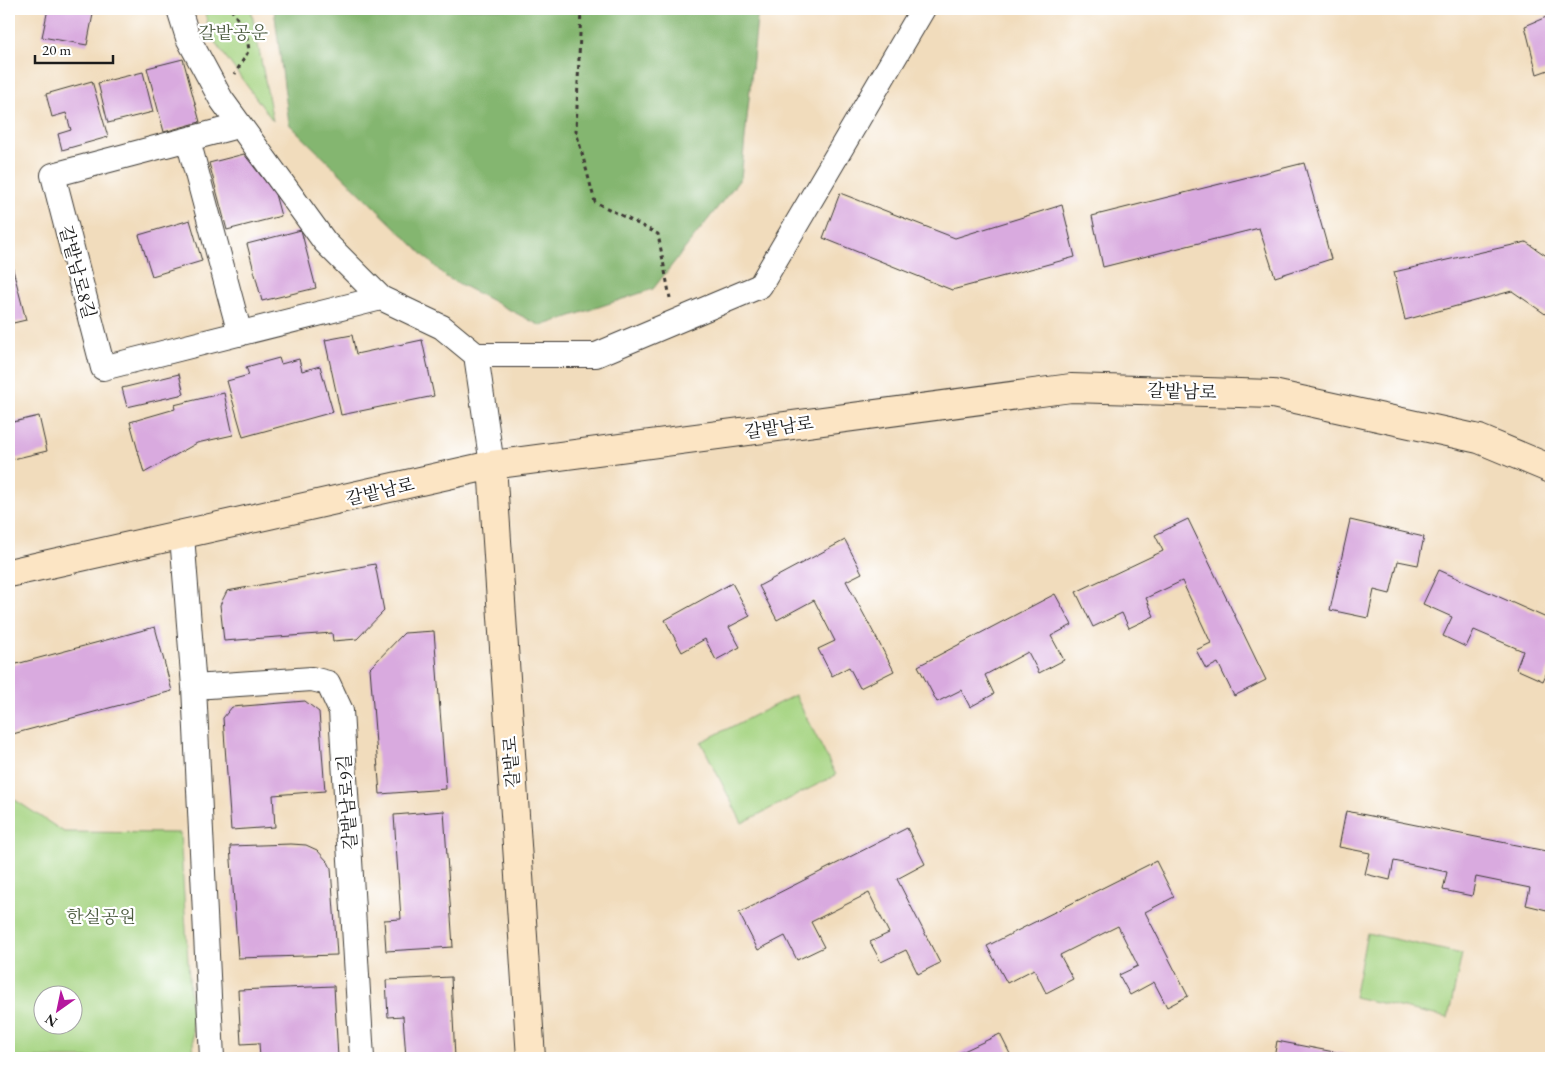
<svg xmlns="http://www.w3.org/2000/svg" width="1560" height="1067" viewBox="0 0 1560 1067" font-family="'EB Garamond','Noto Serif KR',serif">
<rect width="100%" height="100%" fill="#fff"/>
<filter id="ink" filterUnits="userSpaceOnUse"><feTurbulence type="fractalNoise" baseFrequency=".02" numOctaves="2"/><feDisplacementMap in="SourceGraphic" scale="10" xChannelSelector="R" yChannelSelector="G"/><feConvolveMatrix kernelMatrix="1 2 1 2 8 2 1 2 1" color-interpolation-filters="sRGB"/></filter>
<filter id="wash" filterUnits="userSpaceOnUse"><feTurbulence type="fractalNoise" baseFrequency=".0096" numOctaves="4" result="noise"/><feDisplacementMap in="SourceGraphic" scale="20" xChannelSelector="R" yChannelSelector="G"/><feGaussianBlur stdDeviation="1.12" result="paint"/><feColorMatrix in="noise" values="0 0 0 0 0 0 0 0 0 0 0 0 0 0 0 0 0 1.4 0 .05"/><feComposite in="paint" operator="in"/></filter>
<g filter="url(#wash)">
<rect width="100%" height="100%" fill="#f1dcbc"/>
<path fill="#a6d482" stroke="#61784f" fill-rule="evenodd" d="M204 9H251L273 121 211 37Z
M795 695 836 775 742 823 701 742Z
M9 796 64 832 180 833 194 1058H9ZM42 994H72V1024H42Z
M1367 933 1462 954 1448 1018 1354 997Z"/>
<path fill="#84b670" stroke="#506946" d="M274 9H758L741 178 653 289 541 326 446 277 289 124Z"/>
<g id="blocks">
<path fill="#d9aadf" d="M48 9H94L87 45 42 37Z
M1551 15V69L1537 74 1525 26Z
M183 59 200 122 164 132 147 68Z
M143 72 153 112 108 123 98 83Z
M92 81 108 137 62 150 58 134 71 130 66 113 52 117 46 94Z
M244 154 275 194 281 216 227 230 209 163Z
M1304 163 1331 259 1275 277 1259 228 1103 267 1092 216Z
M840 193 955 238 1062 205 1075 257 952 290 823 238Z
M190 220 202 261 152 276 139 235Z
M301 230 316 288 262 301 247 244Z
M1526 242 1551 259V318L1512 291 1405 320 1394 272Z
M9 254 26 320 9 324Z
M352 335 356 354 422 340 434 396 341 415 325 340Z
M279 358 281 364 299 359 302 371 320 366 333 412 243 437 227 381 249 375 246 367Z
M179 374 184 394 127 407 122 388Z
M224 393 233 435 197 443 144 473 130 422 175 409 174 405Z
M39 416 47 451 9 460V423Z
M1188 519 1266 680 1234 696 1218 663 1206 669 1196 650 1211 643 1182 581 1146 598 1154 616 1129 628 1122 613 1093 627 1076 592 1163 551 1155 535Z
M1350 520 1424 537 1418 565 1398 561 1390 594 1374 590 1368 618 1330 610Z
M845 540 862 573 846 581 894 671 860 688 849 667 832 676 818 649 835 641 814 600 777 620 759 586Z
M375 564 384 611 357 639 333 641 332 633 224 641 220 605 227 591Z
M1439 570 1551 620V663L1543 681 1516 669 1523 651 1474 630 1466 647 1443 636 1452 617 1423 604Z
M732 583 750 616 729 627 740 647 716 660 705 639 682 652 665 620Z
M1055 594 1072 625 1051 636 1064 660 1039 673 1028 652 985 675 994 694 970 707 961 690 937 702 918 666Z
M155 627 172 691 9 735V666Z
M434 631 446 789 380 794 370 668 404 633Z
M305 701 319 712 325 791 273 795 275 827 231 830 223 718 232 707Z
M444 811 453 947 386 951 384 920 401 919 394 815Z
M1346 811 1551 852V911L1526 905 1530 888 1476 877 1472 896 1443 890 1447 872 1394 861 1390 880 1365 874 1370 853 1339 847Z
M907 828 925 864 897 879 940 963 918 974 906 950 881 962 870 942 889 933 869 893 811 922 824 947 797 960 785 936 758 950 739 913Z
M291 844 306 845 317 850 328 862 331 868 337 955 238 958 230 846Z
M1156 861 1174 897 1145 912 1188 996 1167 1007 1154 982 1130 995 1119 975 1138 966 1118 926 1060 955 1073 979 1046 993 1034 969 1007 983 987 946Z
M451 977 455 1058H406L403 1016 388 1017 386 980Z
M334 986 338 1058H260L259 1043 241 1044 238 990Z
M1000 1034 1012 1058H949Z
M1277 1041 1360 1057 1359 1058H1274Z"/>
</g>
</g>
<g filter="url(#ink)">
<use href="#blocks" fill-opacity="0" stroke="#3c3934" stroke-width="1"/>
<g fill="none" stroke-linecap="round" stroke-linejoin="round">
<g stroke="#3c3934" stroke-width="26">
<path id="street" d="M179 9 188 38 221 99 325 242 381 298 442 327 476 355 492 465
M238 126 53 175 103 368 381 298
M188 140 240 334
M476 355H596L760 286 923 9
M182 536 194 687 212 1058
M194 687 312 679 328 683 341 711 362 1058"/>
</g>
<g stroke="#3c3934" stroke-width="30">
<path id="secondary" d="M492 465 531 1058
M9 573 492 465 1071 388 1273 394 1479 439 1551 469"/>
</g>
<path stroke="#3c3934" stroke-width="3" stroke-dasharray="4 4" stroke-linecap="butt" d="M231 9 246 32 249 50 235 74
M581 9 576 131 595 202 658 234 670 298"/>
<use href="#street" stroke="#fff" stroke-width="24"/>
<use href="#secondary" stroke="#fce5c4" stroke-width="28"/>
</g>
</g>
<g text-anchor="middle" dominant-baseline="central" stroke-width="4.5" stroke-linejoin="round" paint-order="stroke">
<g font-size="18" fill="#4c5c40" stroke="#fff">
<text x="233" y="32">갈밭공운</text>
<text x="101" y="916">한실공원</text>
</g>
<g font-size="18" fill="#1c1c1c" stroke="#fff">
<text transform="translate(78 272) rotate(75)">갈밭남로8길</text>
<text transform="translate(1182 391) rotate(2)">갈밭남로</text>
<text transform="translate(779 427) rotate(-8)">갈밭남로</text>
<text transform="translate(380 491) rotate(-13)">갈밭남로</text>
<text transform="translate(511 762) rotate(-94)">갈밭로</text>
<text transform="translate(347 802) rotate(-94)">갈밭남로9길</text>
</g>
</g>
<rect width="1560" height="1067" fill="none" stroke="#fff" stroke-width="30"/>
<g transform="translate(58 1010) rotate(213)"><circle r="24" fill="#ffffff" stroke="#a4a4a4"/>
<path d="M0-4L9 19L0 12L-9 19Z" fill="#b5179e"/>
<text y="-8" font-size="14" font-weight="bold" text-anchor="middle" fill="#1c1c1c">N</text>
</g>
<path d="M35 55v8h78v-8" fill="none" stroke="#1c1c1c" stroke-width="2.5"/>
<text x="42" y="55" font-size="15" fill="#1c1c1c" stroke="#ffffff" stroke-width="4" paint-order="stroke">20 m</text>
</svg>
